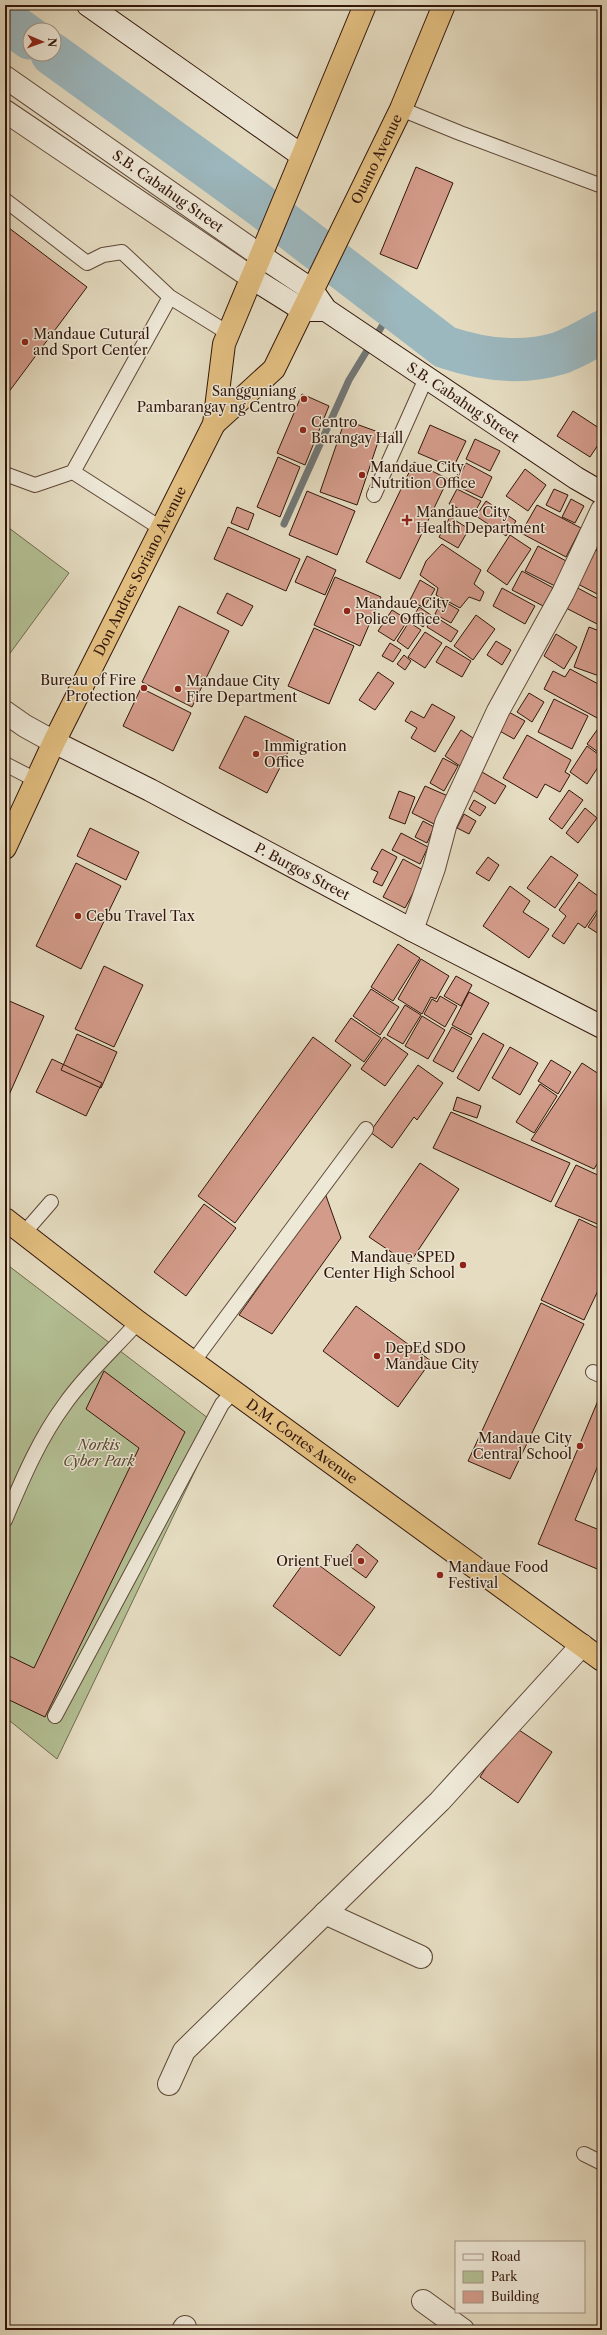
<svg xmlns="http://www.w3.org/2000/svg" width="607" height="2335" viewBox="0 0 607 2335" font-family="'Libre Caslon Text',serif">
<rect width="100%" height="100%" fill="#e5dcc1"/>
<filter id="stains"><feTurbulence type="fractalNoise" baseFrequency=".005" numOctaves="4"/><feColorMatrix values="0 0 0 0 .2 0 0 0 0 .09 0 0 0 0 .02 0 0 0 .5 -.17"/></filter>
<radialGradient id="worn" r=".72"><stop offset=".6" stop-color="#630" stop-opacity="0"/><stop offset="1" stop-color="#630" stop-opacity=".3"/></radialGradient>
<path fill="#b3c094" stroke="#726b4f" d="M5 525 69 573 5 660Z
M5 1263 217 1425 57 1759 5 1717Z"/>
<g fill="none" stroke-linecap="round" stroke-linejoin="round">
<path stroke="#727777" stroke-width="7" d="M284 524 349 380 393 308"/>
<path stroke="#9cb8bf" stroke-width="43" d="M5 20 30 38
M52 54 256 202 445 347C483 360 521 365 560 353 574 348 589 339 602 332"/>
</g>
<path fill="#d39b8a" stroke="#32160a" d="M416 167 453 183 417 269 380 254Z
M5 225 87 287 5 397Z
M302 394 329 406 305 465 277 453Z
M573 411 602 430V439L590 457 557 436Z
M345 420 381 433 357 505 320 492Z
M430 425 466 441 453 468 418 453Z
M475 439 500 451 490 471 466 459Z
M278 457 300 467 280 517 257 507Z
M414 462 448 479 400 579 366 562Z
M466 463 492 477 482 498 455 485Z
M525 469 546 485 528 511 506 496Z
M457 489 481 501 473 515 449 504Z
M554 489 568 495 560 512 546 505Z
M307 491 355 511 337 555 289 535Z
M571 499 584 506 575 523 562 517Z
M486 501 516 521 506 536 476 516Z
M537 505 581 528 566 557 521 533Z
M237 507 254 514 248 530 231 523Z
M450 517 469 529 458 548 439 537Z
M228 527 300 559 286 591 214 559Z
M602 532V551L594 548Z
M510 535 531 549 507 585 487 571Z
M442 544 481 570 474 584 484 592 480 601 469 597 460 608 436 595 438 588 420 575 426 561Z
M538 546 570 563 557 587 525 571Z
M593 549 602 553V590L599 595 576 583Z
M307 556 336 570 325 595 295 582Z
M522 571 559 591 549 609 512 590Z
M335 577 381 597 360 646 314 625Z
M420 580 435 589 424 608 410 600Z
M574 586 602 601 601 626 564 607Z
M502 588 535 606 525 624 493 606Z
M227 593 253 606 242 626 217 613Z
M442 600 459 610 451 623 435 614Z
M179 606 229 631 192 707 142 682Z
M419 607 431 615 423 627 412 619Z
M392 610 408 620 394 641 378 631Z
M476 615 495 629 473 660 454 646Z
M434 616 458 631 451 642 427 627Z
M409 622 421 630 408 649 397 641Z
M589 627 602 632V677L574 667Z
M314 628 354 646 329 704 288 686Z
M425 632 442 643 425 668 408 657Z
M556 634 577 647 564 669 544 656Z
M496 641 511 650 502 665 487 655Z
M390 643 401 650 393 662 382 656Z
M446 646 471 661 462 677 436 662Z
M404 655 411 661 405 670 397 664Z
M570 669 602 686V712L599 719 544 689 553 671 565 677Z
M378 672 394 683 375 710 359 700Z
M141 688 191 713 173 751 123 726Z
M529 693 544 702 532 722 517 712Z
M554 699 588 716 572 749 538 732Z
M432 704 455 717 435 752 411 738 417 728 405 721 411 711 424 718Z
M507 711 525 721 514 739 496 729Z
M245 716 294 740 267 793 219 768Z
M602 723V755L587 744Z
M461 730 476 740 460 766 445 756Z
M527 735 571 760 565 772 570 775 560 792 545 784 537 798 503 778Z
M587 746 602 757V761L587 784 570 772Z
M443 758 458 766 444 791 430 783Z
M482 772 506 786 495 804 471 789Z
M425 786 448 796 434 824 412 813Z
M569 790 583 800 562 829 549 819Z
M399 791 415 797 405 824 389 818Z
M474 800 486 807 480 816 469 809Z
M585 808 597 818 578 843 566 833Z
M464 814 476 821 469 834 457 828Z
M423 821 434 827 427 843 415 837Z
M90 828 139 852 126 880 77 856Z
M401 833 428 847 420 864 392 850Z
M382 849 397 857 382 886 373 882 378 872 371 869Z
M551 856 578 875 555 908 527 888Z
M488 857 499 865 489 881 476 873Z
M403 859 425 871 405 908 383 897Z
M76 863 121 886 81 969 36 946Z
M579 882 602 899V903L585 928 578 923 564 944 552 936 566 916 559 910Z
M510 886 530 901 523 912 549 929 529 958 483 926Z
M602 906V936L588 927Z
M398 944 420 958 393 1001 371 987Z
M421 959 449 976 436 999 431 997 422 1014 398 999Z
M104 966 143 985 114 1047 75 1029Z
M456 976 472 985 461 1006 444 996Z
M371 989 399 1007 380 1035 353 1016Z
M469 992 489 1003 471 1035 452 1025Z
M440 996 457 1006 445 1027 424 1014 432 999 437 1002Z
M7 1000 44 1016 5 1104V1005Z
M405 1005 421 1015 403 1044 387 1035Z
M422 1016 445 1030 428 1059 405 1046Z
M351 1018 381 1038 364 1062 335 1041Z
M452 1027 472 1038 453 1072 433 1061Z
M483 1033 504 1045 479 1091 457 1078Z
M77 1034 117 1052 101 1088 61 1070Z
M313 1037 351 1065 235 1223 198 1196Z
M384 1037 408 1054 385 1086 361 1069Z
M510 1047 538 1063 520 1095 492 1078Z
M52 1059 102 1083 86 1116 36 1092Z
M551 1060 571 1072 558 1094 538 1081Z
M582 1063 602 1076V1156L594 1169 531 1140Z
M418 1065 443 1083 417 1120 414 1117 392 1148 370 1132Z
M540 1084 557 1096 534 1133 516 1122Z
M457 1097 481 1106 477 1118 453 1110Z
M451 1112 570 1163 551 1202 433 1148Z
M420 1163 459 1189 409 1264 369 1237Z
M576 1165 602 1177V1226L555 1206Z
M325 1193 341 1238 272 1334 239 1315Z
M204 1204 236 1228 186 1296 154 1272Z
M579 1219 602 1230V1282L584 1320 541 1300Z
M541 1303 584 1324 510 1479 468 1461Z
M356 1306 431 1361 398 1407 323 1351Z
M104 1371 185 1432 45 1717 5 1698V1654L34 1668 139 1448 86 1409Z
M602 1391V1456L575 1520 602 1531V1571L538 1544Z
M357 1544 378 1561 366 1578 344 1562Z
M308 1557 375 1607 340 1656 273 1606Z
M513 1726 552 1752 518 1803 480 1777Z"/>
<g fill="none" stroke-linecap="round" stroke-linejoin="round">
<g stroke="#5f4838" stroke-width="16">
<path id="lane" d="M401 109 460 133 602 186
M5 200 87 263 103 255 122 252 170 297 228 333
M73 472 170 297
M5 474 35 485 73 472 162 529
M374 495 427 376
M5 764 36 780
M24 1233 51 1202
M193 1362 366 1129
M593 1372 602 1376
M5 1520C22 1480 39 1439 65 1404 86 1374 114 1349 138 1322
M55 1716 222 1404 234 1391
M584 2154 602 2163"/>
</g>
<g stroke="#5f4838" stroke-width="24">
<g id="street">
<path id="s1" d="M5 77 261 256"/>
<path d="M5 111 252 278"/>
<path d="M5 712 25 726 54 742"/>
<path d="M412 930 434 868 446 823 498 711 563 593 602 510"/>
<path d="M325 1913 421 1957"/>
<path d="M169 2084 184 2051 440 1801 582 1645"/>
<path d="M423 2301 463 2330"/>
<path d="M183 2330 185 2327"/>
</g>
</g>
<g stroke="#32160a" stroke-width="24">
<g id="secondary">
<path d="M88 5 301 155"/>
<path id="s2" d="M261 256 312 290 326 310 576 478 602 493"/>
<path d="M252 278 303 310H321"/>
<path id="s3" d="M54 742 150 790 412 930 602 1027"/>
</g>
</g>
<g stroke="#32160a" stroke-width="24">
<g id="highway">
<path id="s4" d="M214 424 274 369 401 109 444 5"/>
<path id="s5" d="M5 848 54 742 214 424 224 344 365 5"/>
<path id="s6" d="M5 1219 138 1322 602 1660"/>
</g>
</g>
<use href="#lane" stroke="#eee8d7" stroke-width="14"/>
<use href="#street" stroke="#eee8d7" stroke-width="22"/>
<use href="#secondary" stroke="#eee8d7" stroke-width="22"/>
<use href="#highway" stroke="#e2be80" stroke-width="22"/>
</g>
<g fill="#8f2418" stroke="#eee8d7" stroke-width="1.5">
<circle cx="25" cy="342" r="4"/>
<circle cx="304" cy="399" r="4"/>
<circle cx="303" cy="430" r="4"/>
<circle cx="362" cy="475" r="4"/>
<path d="M405 514h4v4h4v4h-4v4h-4v-4h-4v-4h4z"/>
<circle cx="347" cy="611" r="4"/>
<circle cx="144" cy="688" r="4"/>
<circle cx="178" cy="689" r="4"/>
<circle cx="256" cy="754" r="4"/>
<circle cx="78" cy="916" r="4"/>
<circle cx="463" cy="1265" r="4"/>
<circle cx="377" cy="1356" r="4"/>
<circle cx="580" cy="1446" r="4"/>
<circle cx="361" cy="1561" r="4"/>
<circle cx="440" cy="1575" r="4"/>
</g>
<g text-anchor="middle" dominant-baseline="central" stroke-width="3" stroke-linejoin="round" paint-order="stroke">
<g font-size="14" fill="#32160a" stroke="#eee8d7">
<text stroke="none"><textPath href="#s4" startOffset="315">Ouano Avenue</textPath></text>
<text stroke="none"><textPath href="#s1" startOffset="199">S.B. Cabahug Street</textPath></text>
<text stroke="none"><textPath href="#s2" startOffset="251">S.B. Cabahug Street</textPath></text>
<text stroke="none"><textPath href="#s5" startOffset="308">Don Andres Soriano Avenue</textPath></text>
<text stroke="none"><textPath href="#s3" startOffset="280">P. Burgos Street</textPath></text>
<text stroke="none"><textPath href="#s6" startOffset="371">D.M. Cortes Avenue</textPath></text>
</g>
<g font-size="14" fill="#32160a" stroke="#eee8d7" text-anchor="start">
<text x="33" y="334">Mandaue Cutural<tspan x="33" dy="16">and Sport Center</tspan></text>
<text x="296" y="391" text-anchor="end">Sangguniang<tspan x="296" dy="16">Pambarangay ng Centro</tspan></text>
<text x="311" y="422">Centro<tspan x="311" dy="16">Barangay Hall</tspan></text>
<text x="370" y="467">Mandaue City<tspan x="370" dy="16">Nutrition Office</tspan></text>
<text x="416" y="512">Mandaue City<tspan x="416" dy="16">Health Department</tspan></text>
<text x="355" y="603">Mandaue City<tspan x="355" dy="16">Police Office</tspan></text>
<text x="136" y="680" text-anchor="end">Bureau of Fire<tspan x="136" dy="16">Protection</tspan></text>
<text x="186" y="681">Mandaue City<tspan x="186" dy="16">Fire Department</tspan></text>
<text x="264" y="746">Immigration<tspan x="264" dy="16">Office</tspan></text>
<text x="86" y="916">Cebu Travel Tax</text>
<text x="455" y="1257" text-anchor="end">Mandaue SPED<tspan x="455" dy="16">Center High School</tspan></text>
<text x="385" y="1348">DepEd SDO<tspan x="385" dy="16">Mandaue City</tspan></text>
<text x="572" y="1438" text-anchor="end">Mandaue City<tspan x="572" dy="16">Central School</tspan></text>
<text x="353" y="1561" text-anchor="end">Orient Fuel</text>
<text x="448" y="1567">Mandaue Food<tspan x="448" dy="16">Festival</tspan></text>
</g>
<g font-size="14" font-style="italic" fill="#594933" stroke="#eee8d7">
<text x="99" y="1445">Norkis<tspan x="99" dy="16">Cyber Park</tspan></text>
</g>
</g>
<rect width="607" height="2335" fill="none" stroke="#e5dcc1" stroke-width="20"/>
<rect x="6" y="6" width="595" height="2323" fill="none" stroke="#32160a" stroke-width="2"/>
<rect x="10" y="10" width="587" height="2315" fill="none" stroke="#32160a"/>
<rect x="455" y="2241" width="130" height="72" fill="#eee8d7" stroke="#a39485"/>
<rect x="463" y="2254" width="20" height="6" fill="#eee8d7" stroke="#a39485"/>
<text x="491" y="2261" font-size="12" fill="#32160a">Road</text>
<rect x="463" y="2271" width="20" height="12" fill="#b3c094" stroke="#a39485"/>
<text x="491" y="2281" font-size="12" fill="#32160a">Park</text>
<rect x="463" y="2291" width="20" height="12" fill="#d39b8a" stroke="#a39485"/>
<text x="491" y="2301" font-size="12" fill="#32160a">Building</text>
<g transform="translate(42 42) rotate(92)"><circle r="19" fill="#eee8d7" stroke="#a39485"/>
<path d="M0-3L7 15L0 10L-7 15Z" fill="#8f2418"/>
<text y="-6" font-size="11" font-weight="bold" text-anchor="middle" fill="#32160a">N</text>
</g>
<rect width="100%" height="100%" filter="url(#stains)"/>
<rect width="100%" height="100%" fill="url(#worn)"/>
</svg>
